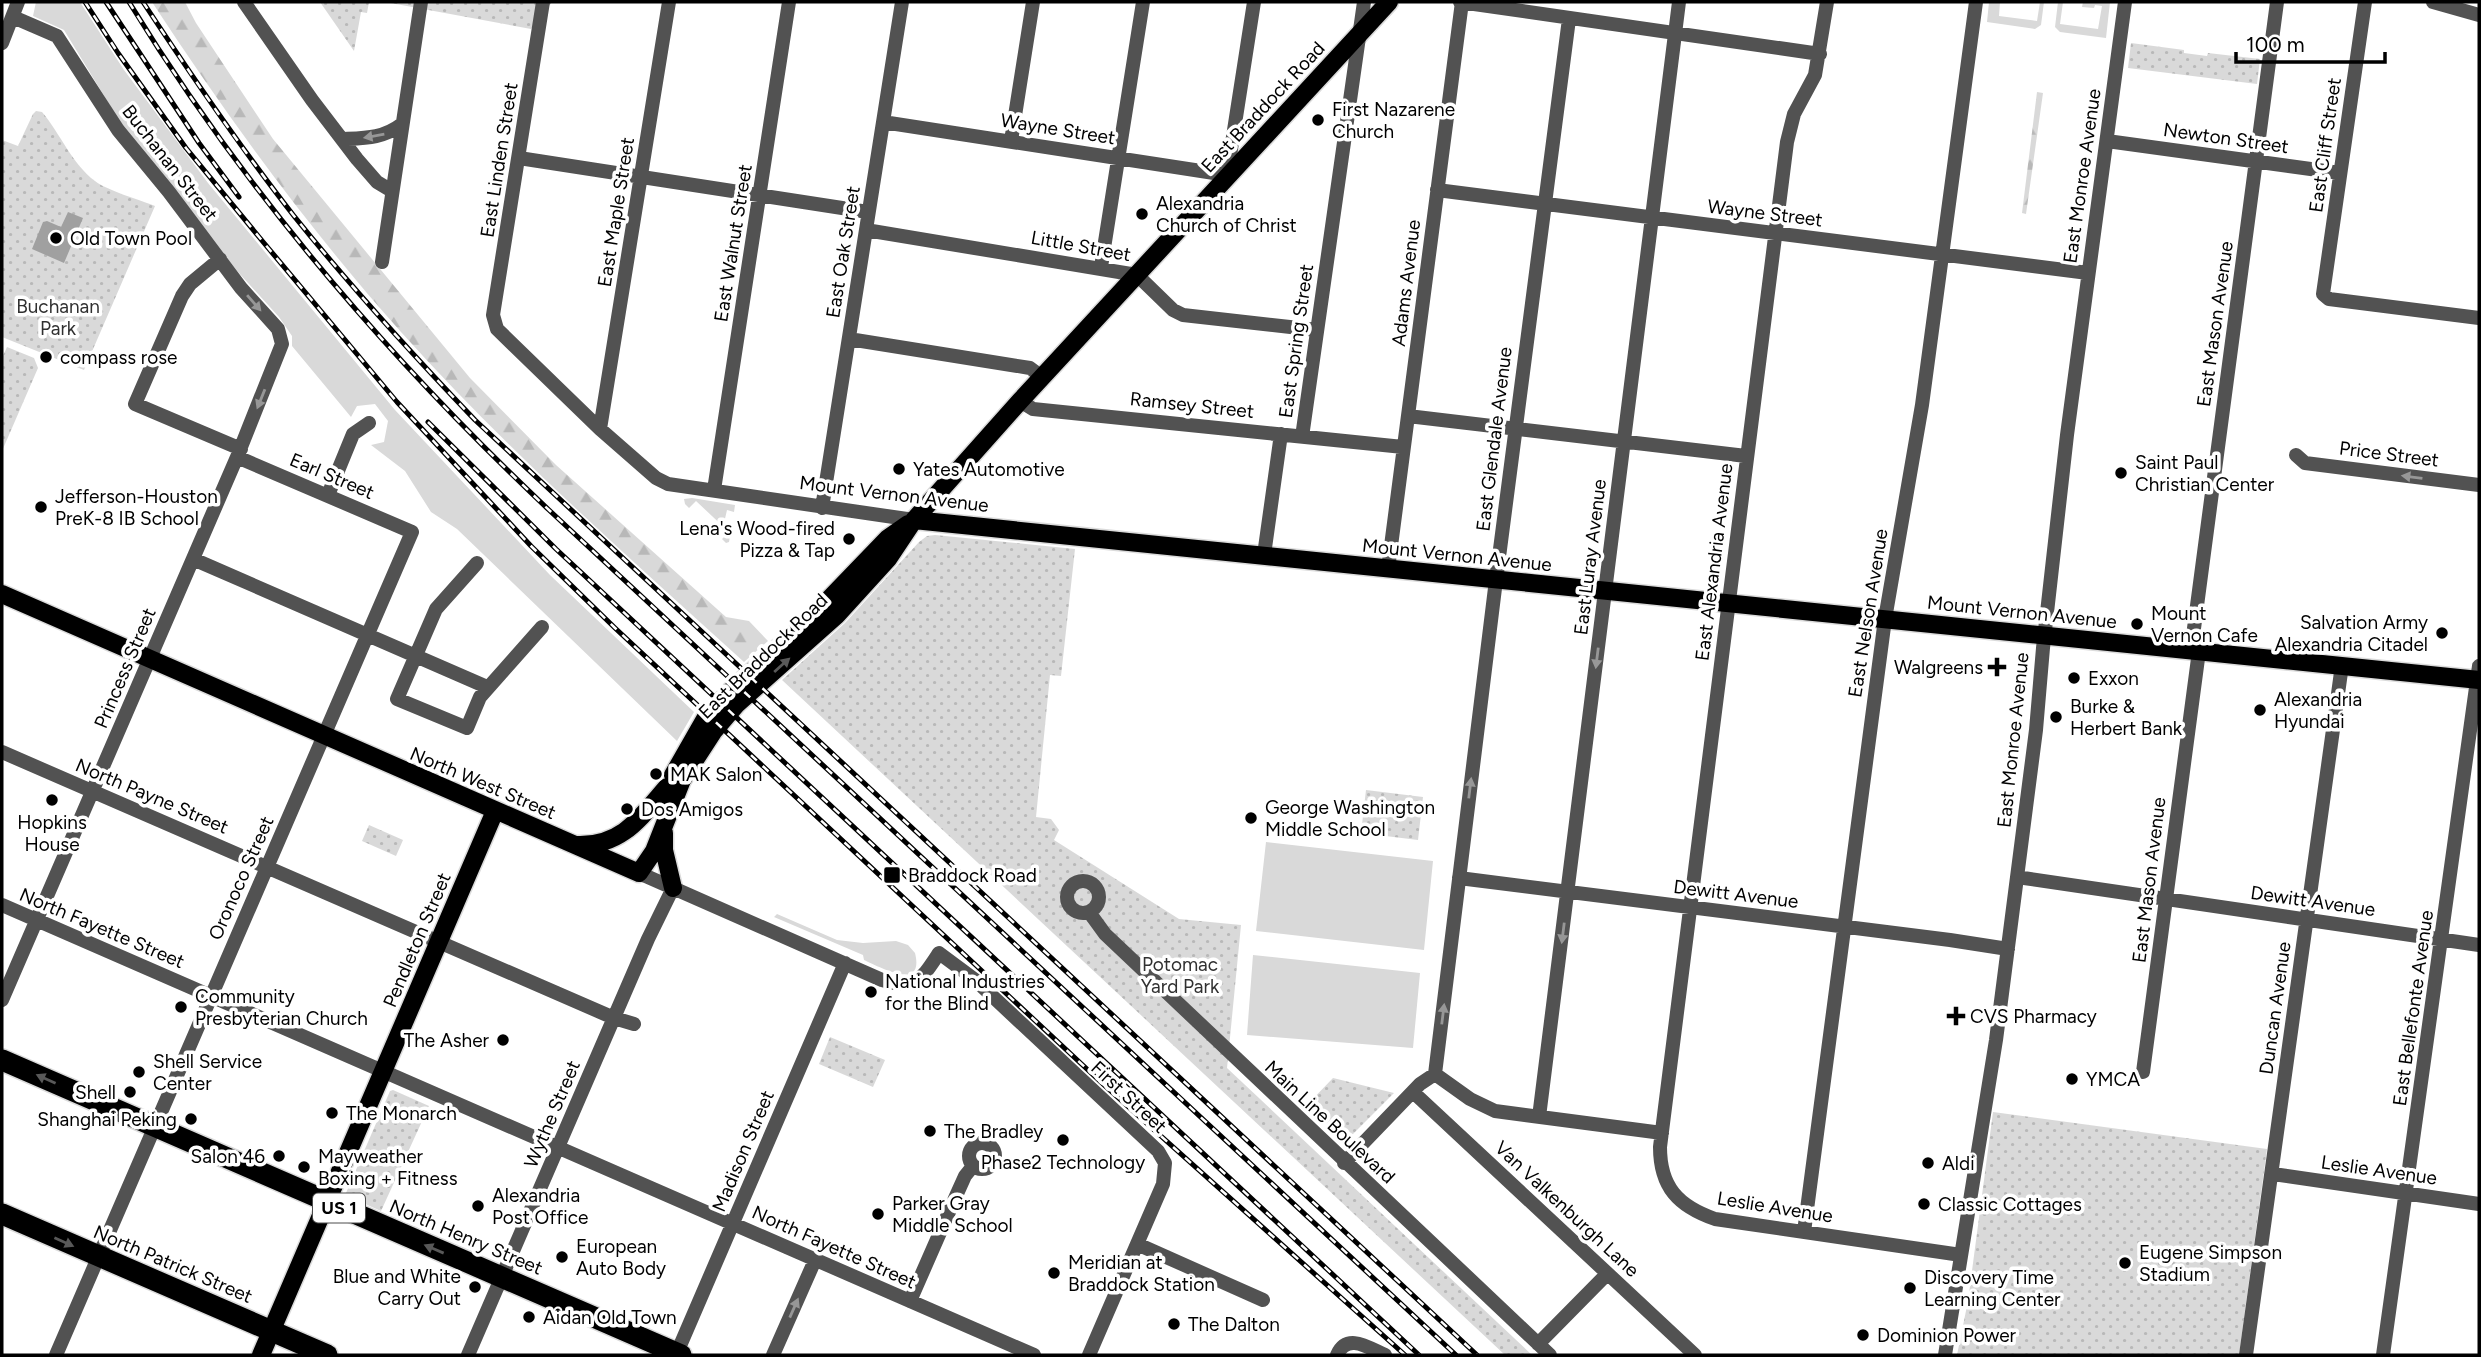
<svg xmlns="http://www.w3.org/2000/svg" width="2481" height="1357" viewBox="0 0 2481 1357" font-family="Figtree,sans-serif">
<defs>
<pattern id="forest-firs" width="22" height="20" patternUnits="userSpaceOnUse" patternTransform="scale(1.75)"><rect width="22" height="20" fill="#d9d9d9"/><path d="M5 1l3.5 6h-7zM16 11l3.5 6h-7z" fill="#b8b8b8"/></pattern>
<pattern id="park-dots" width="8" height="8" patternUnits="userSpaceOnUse" patternTransform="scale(1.75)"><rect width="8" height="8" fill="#d9d9d9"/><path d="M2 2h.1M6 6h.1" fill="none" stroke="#b8b8b8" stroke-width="1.8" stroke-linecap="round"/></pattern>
</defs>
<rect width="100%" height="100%" fill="#fff"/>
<path fill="#d9d9d9" d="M36 2H80L124 70 208 183 395 410 550 575 694 712 677 741 457 529 431 512 405 471 371 445 384 442 388 421 375 404 357 406 351 417 292 346V336L279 317 238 272 128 135 64 30 33 16Z
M1989 2H2000L1999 16 2037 21 2040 2H2044L2041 25 2035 29 1987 22Z
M2058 2H2063L2060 24 2098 29 2102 6 2095 5 2094 8 2082 7 2083 2H2110L2106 38 2060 32 2055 27Z
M692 498 735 505 734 512 727 510 724 523 732 525 729 542 726 543 722 539 729 532 696 501 689 508 685 504 684 499Z
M1266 842 1433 861 1424 950 1256 931Z
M777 914 837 940 863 943 896 941 908 945 915 953C925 993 878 966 864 960L863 955 774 917Z
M1253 955 1420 973 1413 1048 1247 1035Z"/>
<path fill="url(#forest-firs)" d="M152 2H185L196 23 273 139 470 378 556 465 726 617 749 621 768 641 744 662C628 557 505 448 401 332 309 229 227 117 152 2Z
M2037 92 2043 93 2026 214 2022 213Z"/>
<path fill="url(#park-dots)" d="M320 2H369L367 13 361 12 354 51Z
M385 2H552L531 29Z
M2131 43 2184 50V53L2207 56 2208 53 2260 59 2257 84 2128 68Z
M36 111 42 112C60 133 72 164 95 181 106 190 140 200 155 206L84 370 2 337V140L18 146 33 114Z
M7 347 34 358 38 368 2 451V358Z
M935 535 1075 549 1061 676 1050 675 1036 817 1051 819 1059 830 1054 840 1179 919 1241 925 1227 1068 1532 1355H1505L782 680 845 623 919 542 927 536Z
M1366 790 1423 797 1418 840 1361 833Z
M369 825 403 840 396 856 362 841Z
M830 1037 885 1060 873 1087 819 1064Z
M1333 1078 1394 1093 1346 1141 1307 1105Z
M393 1090 429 1106 381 1211 347 1196 346 1193 390 1091Z
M1993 1112 2267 1149 2239 1355H1957L1968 1301Z"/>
<path fill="#a0a0a0" d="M68 212 83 218 64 263 32 249 43 222 47 221 61 227Z"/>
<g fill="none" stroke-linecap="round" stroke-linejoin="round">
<g stroke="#dbdbdb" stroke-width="21">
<path id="major" d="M914 520 2479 680
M2 594 639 873
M673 775 705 719 732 690 808 621 888 538 908 524
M664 833V850L673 888
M578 845C622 846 640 818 667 787
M639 873 654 851 682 780 713 732 737 704 837 615 888 559 914 520 1020 401 1389 2
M261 1355 495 811"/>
</g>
<g stroke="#dbdbdb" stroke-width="24">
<path id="highway" d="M2 1060 681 1355
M2 1214 327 1355"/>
</g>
<path stroke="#525252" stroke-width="14" d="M244 2 312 100 357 159 377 182 392 191
M543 2 493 315 497 329 600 429 656 478 668 484 914 520
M1460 2 1820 54
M1827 2 1815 75 1794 114 1787 142 1660 1147C1660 1187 1678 1206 1715 1219L1961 1255
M2365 2 2323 294 2329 299 2479 318
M2433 2 2479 15
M1569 19 1496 580 1435 1074 1470 1099 1495 1111 1662 1133
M2 43 18 2
M883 122 1227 175 1254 2
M344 139C366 138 384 138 402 124
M1011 141 1033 2
M2107 141 2340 173
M519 158 868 212
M1437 190 2088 273
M866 230 1137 275 1173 310 1183 315 1317 330
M220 259 190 284 182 296 135 404 241 449
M382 262 421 2
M1101 267 1143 2
M849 339 1030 368 1042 377
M1020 401 1033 409 1403 447
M1408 416 1746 456
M600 429 669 2
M1302 437 1364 2
M2296 455 2305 463 2479 485
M714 490 789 2
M328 495 353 434 369 423
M822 508 902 2
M1264 555 1281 434
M193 559 487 687
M477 563 436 609 397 699 467 728 480 697 542 627
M1388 569 1462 2
M2191 651 2277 2
M2 752 614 1018 634 1024
M639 873 882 980C916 990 921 980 939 953L974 979 1158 1151 1165 1163 1163 1184 1089 1355
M2017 877 2479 945
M1459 878 1950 940 2008 949
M1067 897a16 16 0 1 1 32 0a16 16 0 1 1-32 0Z
M2 905 1034 1355
M1089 912 1105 934 1550 1355
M2 1000 237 457 282 344 278 329 241 288 169 192 118 130 57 36 13 17
M2143 1072 2199 651
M1413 1092 1695 1355
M1539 1117 1679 2
M969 1156a13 13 0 1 1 26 0a13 13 0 1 1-26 0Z
M1344 1163 1420 1084 1435 1074
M2273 1174 2479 1204
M1804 1232 1885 619 1922 405 1976 2
M1137 1244 1263 1300
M910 1301 956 1196 965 1176 973 1166
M1538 1344 1607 1274
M56 1355 412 532 237 457
M468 1355 648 939 673 888
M676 1355 845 963
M773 1355 815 1260
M1337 1355C1347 1332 1369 1348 1385 1355
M1945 1355 1996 1040 2036 730 2043 648 2067 435 2125 2
M2246 1355 2342 665
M2383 1355 2479 666"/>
<use href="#major" stroke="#000" stroke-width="18"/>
<use href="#highway" stroke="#000" stroke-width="21"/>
<g stroke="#000" stroke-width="5">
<path id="rail" d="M85 2 118 53 186 148 264 243 397 402 531 546 615 628 1104 1085 1405 1355
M106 2 199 143 239 197
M129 2C244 190 389 359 549 510L1456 1355
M143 2C191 75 240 147 294 216 351 287 412 354 475 420L1477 1355
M428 422 556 549 1419 1355"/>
</g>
<use href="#rail" stroke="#fff" stroke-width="2.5" stroke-dasharray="8" stroke-linecap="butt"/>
</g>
<defs><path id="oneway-solid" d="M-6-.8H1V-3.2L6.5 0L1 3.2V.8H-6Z" transform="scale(1.75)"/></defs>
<g fill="#979797">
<use href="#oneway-solid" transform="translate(374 136) rotate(170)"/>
<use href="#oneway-solid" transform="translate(254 303) rotate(49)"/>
<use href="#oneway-solid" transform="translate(261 399) rotate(112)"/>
<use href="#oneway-solid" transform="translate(2412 477) rotate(-173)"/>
<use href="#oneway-solid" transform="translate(1597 658) rotate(97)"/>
<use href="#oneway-solid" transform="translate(1470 788) rotate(-83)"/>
<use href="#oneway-solid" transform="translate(1563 933) rotate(97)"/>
<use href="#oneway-solid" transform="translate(1443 1014) rotate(-83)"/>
<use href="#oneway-solid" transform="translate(794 1308) rotate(-66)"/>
</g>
<g fill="#595959">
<use href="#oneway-solid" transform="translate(782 665) rotate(-42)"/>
<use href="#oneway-solid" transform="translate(46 1079) rotate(-156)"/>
<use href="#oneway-solid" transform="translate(64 1242) rotate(24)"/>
<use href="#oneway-solid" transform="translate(434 1249) rotate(-157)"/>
</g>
<g fill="#000" stroke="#fff" stroke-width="2.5">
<circle cx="1318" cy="120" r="7"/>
<circle cx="1142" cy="214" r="7"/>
<circle cx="56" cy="238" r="7"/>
<circle cx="46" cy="357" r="7"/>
<circle cx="899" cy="469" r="7"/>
<circle cx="2121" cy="473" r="7"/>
<circle cx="41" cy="507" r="7"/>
<circle cx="849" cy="539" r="7"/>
<circle cx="2137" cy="624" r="7"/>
<circle cx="2442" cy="633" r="7"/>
<path d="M1993.5 656.5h7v7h7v7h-7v7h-7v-7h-7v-7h7z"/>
<circle cx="2074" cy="678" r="7"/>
<circle cx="2260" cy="710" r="7"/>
<circle cx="2056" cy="717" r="7"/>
<circle cx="656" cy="774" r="7"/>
<circle cx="52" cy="800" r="7"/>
<circle cx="627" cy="809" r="7"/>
<circle cx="1251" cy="818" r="7"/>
<rect x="883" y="866" width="18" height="18" rx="3.5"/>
<circle cx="871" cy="992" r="7"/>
<circle cx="181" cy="1007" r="7"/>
<path d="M1952.5 1005.5h7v7h7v7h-7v7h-7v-7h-7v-7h7z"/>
<circle cx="503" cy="1040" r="7"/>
<circle cx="139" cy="1072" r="7"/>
<circle cx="2072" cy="1079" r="7"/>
<circle cx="130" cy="1092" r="7"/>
<circle cx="332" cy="1113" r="7"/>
<circle cx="191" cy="1119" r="7"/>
<circle cx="930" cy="1131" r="7"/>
<circle cx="1063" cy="1140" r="7"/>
<circle cx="279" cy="1156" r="7"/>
<circle cx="1928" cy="1163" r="7"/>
<circle cx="304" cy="1167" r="7"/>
<circle cx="1924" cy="1204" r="7"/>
<circle cx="478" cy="1206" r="7"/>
<circle cx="878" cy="1214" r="7"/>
<circle cx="562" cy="1257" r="7"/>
<circle cx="2125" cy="1263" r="7"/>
<circle cx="1054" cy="1273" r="7"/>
<circle cx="475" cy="1287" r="7"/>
<circle cx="1910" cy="1288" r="7"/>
<circle cx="529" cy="1317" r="7"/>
<circle cx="1174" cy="1324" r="7"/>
<circle cx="1863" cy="1335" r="7"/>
</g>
<g text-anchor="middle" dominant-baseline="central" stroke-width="7" stroke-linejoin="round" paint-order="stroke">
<rect fill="#fff" stroke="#4c4c4c" stroke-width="2" x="313" y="1193.5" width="52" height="29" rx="5"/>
<g font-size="18" font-weight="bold" fill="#000">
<text x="339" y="1208">US 1</text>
</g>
<g font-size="19" fill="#000" stroke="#fff">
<text transform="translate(1263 107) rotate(-47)">East Braddock Road</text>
<text transform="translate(1058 129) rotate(9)">Wayne Street</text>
<text transform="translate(2226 138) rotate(8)">Newton Street</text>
<text transform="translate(2325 145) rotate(-82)">East Cliff Street</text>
<text transform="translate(499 160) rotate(-81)">East Linden Street</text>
<text transform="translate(170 163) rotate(52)">Buchanan Street</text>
<text transform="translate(2082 176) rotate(-82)">East Monroe Avenue</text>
<text transform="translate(616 212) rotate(-81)">East Maple Street</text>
<text transform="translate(1765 213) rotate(7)">Wayne Street</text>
<text transform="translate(733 243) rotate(-81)">East Walnut Street</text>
<text transform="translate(1081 246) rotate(10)">Little Street</text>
<text transform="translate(843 252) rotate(-81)">East Oak Street</text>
<text transform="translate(1406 283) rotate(-83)">Adams Avenue</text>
<text transform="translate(2215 324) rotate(-82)">East Mason Avenue</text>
<text transform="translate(1296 341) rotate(-82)">East Spring Street</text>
<text transform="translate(1192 405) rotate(6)">Ramsey Street</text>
<text transform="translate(1494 439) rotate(-83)">East Glendale Avenue</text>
<text transform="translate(2389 454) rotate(7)">Price Street</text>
<text transform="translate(332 476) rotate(23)">Earl Street</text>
<text transform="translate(894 494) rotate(7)">Mount Vernon Avenue</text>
<text transform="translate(1457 555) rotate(6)">Mount Vernon Avenue</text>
<text transform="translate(1590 557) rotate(-83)">East Luray Avenue</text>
<text transform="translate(1714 562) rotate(-83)">East Alexandria Avenue</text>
<text transform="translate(2022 612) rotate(6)">Mount Vernon Avenue</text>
<text transform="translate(1868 613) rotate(-81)">East Nelson Avenue</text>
<text transform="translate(763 656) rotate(-44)">East Braddock Road</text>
<text transform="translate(125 668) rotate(-67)">Princess Street</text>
<text transform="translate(2013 740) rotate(-84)">East Monroe Avenue</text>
<text transform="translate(483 783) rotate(23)">North West Street</text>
<text transform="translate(152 796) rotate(23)">North Payne Street</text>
<text transform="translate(241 878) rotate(-66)">Oronoco Street</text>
<text transform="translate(2149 880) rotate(-83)">East Mason Avenue</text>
<text transform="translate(1736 894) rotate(7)">Dewitt Avenue</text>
<text transform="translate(2313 901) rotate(8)">Dewitt Avenue</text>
<text transform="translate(102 928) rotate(23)">North Fayette Street</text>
<text transform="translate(417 940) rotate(-67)">Pendleton Street</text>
<text transform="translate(2275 1008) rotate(-82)">Duncan Avenue</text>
<text transform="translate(2413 1008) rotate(-82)">East Bellefonte Avenue</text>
<text transform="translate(1129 1097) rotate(43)">First Street</text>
<text transform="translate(552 1114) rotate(-67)">Wythe Street</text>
<text transform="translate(1330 1122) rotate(43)">Main Line Boulevard</text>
<text transform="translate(743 1151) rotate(-67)">Madison Street</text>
<text transform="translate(2379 1170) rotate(8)">Leslie Avenue</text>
<text transform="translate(1775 1207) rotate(9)">Leslie Avenue</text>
<text transform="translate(1567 1209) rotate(43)">Van Valkenburgh Lane</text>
<text transform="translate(466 1237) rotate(23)">North Henry Street</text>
<text transform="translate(834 1247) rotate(24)">North Fayette Street</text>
<text transform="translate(173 1264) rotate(23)">North Patrick Street</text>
</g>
<g font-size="19" fill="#000" stroke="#fff" text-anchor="start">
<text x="1332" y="109">First Nazarene<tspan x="1332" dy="22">Church</tspan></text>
<text x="1156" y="203">Alexandria<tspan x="1156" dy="22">Church of Christ</tspan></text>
<text x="70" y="238">Old Town Pool</text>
<text x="60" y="357">compass rose</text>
<text x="2135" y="462">Saint Paul<tspan x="2135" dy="22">Christian Center</tspan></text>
<text x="913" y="469">Yates Automotive</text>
<text x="55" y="496">Jefferson-Houston<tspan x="55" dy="22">PreK-8 IB School</tspan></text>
<text x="835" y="528" text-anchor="end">Lena's Wood-fired<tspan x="835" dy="22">Pizza &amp; Tap</tspan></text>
<text x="2151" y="613">Mount<tspan x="2151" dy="22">Vernon Cafe</tspan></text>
<text x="2428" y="622" text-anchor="end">Salvation Army<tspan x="2428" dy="22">Alexandria Citadel</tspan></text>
<text x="1983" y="667" text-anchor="end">Walgreens</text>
<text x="2088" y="678">Exxon</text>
<text x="2274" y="699">Alexandria<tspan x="2274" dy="22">Hyundai</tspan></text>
<text x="2070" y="706">Burke &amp;<tspan x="2070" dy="22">Herbert Bank</tspan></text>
<text x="670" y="774">MAK Salon</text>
<text x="1265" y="807">George Washington<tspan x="1265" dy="22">Middle School</tspan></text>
<text x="641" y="809">Dos Amigos</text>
<text x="52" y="822" text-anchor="middle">Hopkins<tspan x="52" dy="22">House</tspan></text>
<text x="908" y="875">Braddock Road</text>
<text x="885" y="981">National Industries<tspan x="885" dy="22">for the Blind</tspan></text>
<text x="195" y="996">Community<tspan x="195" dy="22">Presbyterian Church</tspan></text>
<text x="1970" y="1016">CVS Pharmacy</text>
<text x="489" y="1040" text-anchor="end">The Asher</text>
<text x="153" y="1061">Shell Service<tspan x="153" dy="22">Center</tspan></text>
<text x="2086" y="1079">YMCA</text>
<text x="116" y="1092" text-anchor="end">Shell</text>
<text x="346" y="1113">The Monarch</text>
<text x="177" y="1119" text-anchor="end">Shanghai Peking</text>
<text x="944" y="1131">The Bradley</text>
<text x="265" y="1156" text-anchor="end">Salon 46</text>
<text x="318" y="1156">Mayweather<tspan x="318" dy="22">Boxing + Fitness</tspan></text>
<text x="1063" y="1162" text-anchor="middle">Phase2 Technology</text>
<text x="1942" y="1163">Aldi</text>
<text x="492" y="1195">Alexandria<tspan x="492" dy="22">Post Office</tspan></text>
<text x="892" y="1203">Parker Gray<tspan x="892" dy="22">Middle School</tspan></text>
<text x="1938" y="1204">Classic Cottages</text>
<text x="576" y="1246">European<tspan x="576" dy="22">Auto Body</tspan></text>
<text x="2139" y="1252">Eugene Simpson<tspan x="2139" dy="22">Stadium</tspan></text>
<text x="1068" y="1262">Meridian at<tspan x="1068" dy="22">Braddock Station</tspan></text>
<text x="461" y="1276" text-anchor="end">Blue and White<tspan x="461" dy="22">Carry Out</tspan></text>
<text x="1924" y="1277">Discovery Time<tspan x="1924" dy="22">Learning Center</tspan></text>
<text x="543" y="1317">Aidan Old Town</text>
<text x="1188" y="1324">The Dalton</text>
<text x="1877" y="1335">Dominion Power</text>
</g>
<g font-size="19" fill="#303030" stroke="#fff">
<text x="58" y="306">Buchanan<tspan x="58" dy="22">Park</tspan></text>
<text x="1180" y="964">Potomac<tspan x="1180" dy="22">Yard Park</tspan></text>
</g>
</g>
<rect width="2481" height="1357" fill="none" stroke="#000000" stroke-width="7"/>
<path d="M2236 52v10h149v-10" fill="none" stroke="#000000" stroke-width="3.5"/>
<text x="2246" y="52" font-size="21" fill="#000000" stroke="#ffffff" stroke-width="5" paint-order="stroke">100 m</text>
</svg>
